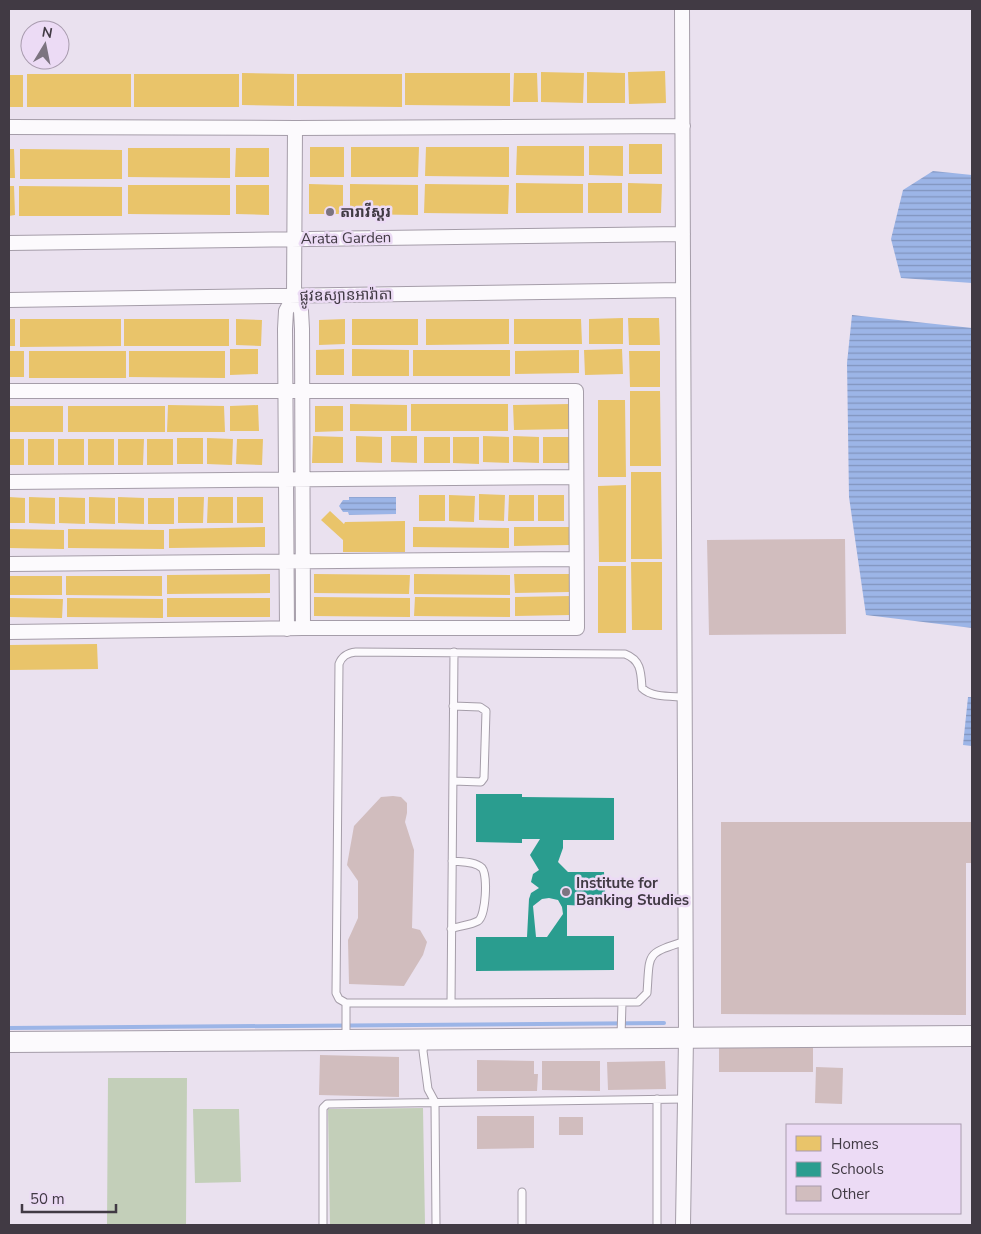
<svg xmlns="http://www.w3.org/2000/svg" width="981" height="1234" viewBox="0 0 981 1234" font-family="'Nunito Sans','Noto Sans Khmer',sans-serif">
<defs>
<pattern id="water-rules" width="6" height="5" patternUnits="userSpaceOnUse" patternTransform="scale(1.25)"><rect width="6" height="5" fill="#9cb5e7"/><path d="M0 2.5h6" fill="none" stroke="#8194bd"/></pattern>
</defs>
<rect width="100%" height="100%" fill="#eae1ef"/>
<path fill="#c3cfb9" d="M108 1078H187L186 1225H107Z
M423 1108 425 1225H330L328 1109Z
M193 1109H239L241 1182 195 1183Z"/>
<path fill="url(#water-rules)" d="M933 171 972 175V283L901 278 891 239 903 190Z
M852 315 972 328V628L866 615 849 497 847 363Z
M349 497H396V514L349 515 348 512H343L339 506 343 500H349Z
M968 697H972V746L963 745Z"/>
<path fill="#e9c46a" d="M665 71 666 103 629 104 628 72Z
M541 72 584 73 583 103 541 102Z
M587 72 625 73V103H587Z
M242 73 294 74V106L242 105Z
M405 73H510V106L405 105Z
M514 73H537L538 102H513Z
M27 74H131V107H27Z
M134 74H239V107H134Z
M297 74H402V107L297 106Z
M9 75H23V107H9Z
M629 144H662V174H629Z
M517 146H584V176L516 175Z
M589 146H623V176L589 175Z
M310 147H344V177H310Z
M351 147H419L418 177H351Z
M426 147H509V177L425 176Z
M128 148H230V178L128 177Z
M236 148H269V177H235Z
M9 149H14L15 178H9Z
M20 149 122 150V179H20Z
M516 183 583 184V213H516Z
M588 183H622V213H588Z
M628 183 662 184 661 213H628Z
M309 184 343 185V214H309Z
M350 184 418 185V215L350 214Z
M425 184 509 185 508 214 424 213Z
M128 185H230V215L128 214Z
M236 185H269V215L236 214Z
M9 186H14L15 215 9 216Z
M19 186 122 187V216H19Z
M623 318V344H589V319Z
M628 318H659L660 345H629Z
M9 319H15V346H9Z
M20 319H121V346L20 347Z
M124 319H229V346H124Z
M236 319 262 320 261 346 236 345Z
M345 319V344L319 345V320Z
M352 319H418V345H352Z
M426 319H509V344L426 345Z
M514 319H581L582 344H514Z
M230 349H258V374L230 375Z
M344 349V375H316V350Z
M352 349 409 350V376H352Z
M622 349 623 374 585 375 584 350Z
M413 350H510V376H413Z
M579 350V373L515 374V351Z
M9 351H24V377H9Z
M29 351H126V378H29Z
M129 351H225V378L129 377Z
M629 351H660V387H630Z
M630 391H660L661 466H630Z
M598 400H625L626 477H598Z
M350 404 407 405V431H350Z
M411 404H508V431H411Z
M570 404V429L514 430 513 405Z
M168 405 224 406 225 432H167Z
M258 405 259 431H230V406Z
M9 406H63V432H9Z
M68 406H165V432H68Z
M315 406H343V431L315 432Z
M313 436 343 437V463H312Z
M356 436 382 437V463L356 462Z
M391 436H417V463L391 462Z
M483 436 509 437V463L483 462Z
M513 436 539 437V463L513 462Z
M424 437H450V463H424Z
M453 437H479V464L453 463Z
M543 437H569V463H543Z
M177 438H203V464H177Z
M207 438 233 439 232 465 207 464Z
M9 439H24V465H9Z
M28 439H54V465H28Z
M58 439H84V465H58Z
M88 439H114V465H88Z
M118 439H144L143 465H118Z
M147 439H173V465H147Z
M237 439H263L262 465 236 464Z
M631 472H661L662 559H631Z
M626 485V562H599L598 486Z
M479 494 505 495 504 521 479 520Z
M419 495H445V521H419Z
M449 495 475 496 474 522 449 521Z
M509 495H534V521H508Z
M538 495H564V521H538Z
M9 497 25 498V523H9Z
M29 497 55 498V524L29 523Z
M59 497 85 498V524L59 523Z
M89 497 115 498V524L89 523Z
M118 497 144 498V524L118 523Z
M178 497H204L203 523H178Z
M208 497H233V523H207Z
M237 497H263V523H237Z
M148 498H174V524H148Z
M330 511 344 524 345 522 405 521V552H343V540L321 520Z
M265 527V547L169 548V529Z
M413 527 509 528V548L413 547Z
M514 527H569V545L514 546Z
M9 529 64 530V549L9 548Z
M68 529 164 530V549L68 548Z
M631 562H662V630H632Z
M598 566H626V633H598Z
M270 574V593L167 594V575Z
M314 574 410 575 409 594 314 593Z
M414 574 510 575V595L414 594Z
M514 574H570L569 592 515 593Z
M9 576H62V595H9Z
M66 576H162V596L66 595Z
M570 596 571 615 515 616V597Z
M314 597 410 598V617L314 616Z
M415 597 510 598V617L414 616Z
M9 598 63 599 62 618 9 617Z
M67 598 163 599V618L67 617Z
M167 598H270V617H167Z
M97 644 98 669 9 670V645Z"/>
<path fill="#2a9d8f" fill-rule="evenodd" d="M476 794H522V797L614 798V840H563V848L558 862 568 872H604L606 907 567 905V936H614V970L476 971V937H527L529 899 531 893 539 888 531 882 533 874 539 870 530 855 540 839H522V843L476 842ZM549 898 558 900 562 907 563 914 547 937H536L533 906 542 899Z"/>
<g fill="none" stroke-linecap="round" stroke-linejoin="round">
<path stroke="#9cb5e7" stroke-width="4" d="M9 1028 664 1023"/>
</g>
<path fill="#d1bdbe" d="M845 539 846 634 709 635 707 540Z
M393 796 401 797 407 803V813L405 822 414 850 412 928 420 930 427 942 423 955 404 986 349 984 348 940 358 918V881L347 865 354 826 381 797Z
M721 822H972V863H966V1015L721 1014Z
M813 1046V1072H719V1047Z
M320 1055 399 1057V1097L319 1095Z
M477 1060 534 1061V1074H538L537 1091H477Z
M542 1061H600V1091L542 1090Z
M665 1061 666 1089 608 1090 607 1062Z
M816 1067 843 1068 842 1104 815 1103Z
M477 1116H534V1148L477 1149Z
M559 1117H583V1135H559Z"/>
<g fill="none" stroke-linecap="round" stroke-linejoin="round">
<g stroke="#a59da9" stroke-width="9">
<path id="lane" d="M454 652 451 1003 638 1002 647 993C650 952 645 954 686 941
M453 781 481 782 484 778 486 711 480 707 453 706
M451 929C459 926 471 925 478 921 486 916 488 875 482 868 475 861 461 862 452 861
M451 1003H346L339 999 336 993 339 664C342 656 347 653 356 652L625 654C641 660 641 672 642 688 652 698 671 696 685 697
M621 1036 622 1003
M346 1037V1003
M425 1040 423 1051 428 1089 435 1102 436 1225
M657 1099V1225
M522 1192V1225
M323 1225V1108L327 1104 685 1099"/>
</g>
<g stroke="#a59da9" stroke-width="16">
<path id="street" d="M682 9 686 1038 683 1225
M9 127 295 128 683 126
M295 128 294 296 301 311 302 329 303 628
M9 243 683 234
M9 300 683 290
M9 391H576L577 628H303L9 632
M9 482 576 477
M9 564 576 559
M287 629 285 329 286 311 294 296"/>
</g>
<g stroke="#a59da9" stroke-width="22">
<path id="secondary" d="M9 1042 972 1036"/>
</g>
<use href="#lane" stroke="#fcfafd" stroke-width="7"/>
<use href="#street" stroke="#fcfafd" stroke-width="14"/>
<use href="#secondary" stroke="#fcfafd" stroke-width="20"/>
</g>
<g fill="#7c7480" stroke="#ecdbf5" stroke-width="2">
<circle cx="330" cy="212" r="5"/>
<circle cx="566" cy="892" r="5"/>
</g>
<g text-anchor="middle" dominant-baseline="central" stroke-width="5" stroke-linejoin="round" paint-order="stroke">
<g font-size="15" font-weight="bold" fill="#413a44" stroke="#ecdbf5" text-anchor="start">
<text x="340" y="212">តារាវីស្តរ</text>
<text x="576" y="883">Institute for<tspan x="576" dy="17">Banking Studies</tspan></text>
</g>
<g font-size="15" fill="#413a44" stroke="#ecdbf5">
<text transform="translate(346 238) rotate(-1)">Arata Garden</text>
<text transform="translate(346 295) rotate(-1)">ផ្លូវឧស្យានអារ៉ាតា</text>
</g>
</g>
<rect width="981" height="1234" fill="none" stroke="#413a44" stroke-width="20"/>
<rect x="786" y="1124" width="175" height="90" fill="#ecdbf5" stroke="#a89bae"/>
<rect x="796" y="1136" width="25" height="15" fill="#e9c46a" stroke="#a89bae"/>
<text x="831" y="1149" font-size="15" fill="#413a44">Homes</text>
<rect x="796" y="1162" width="25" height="15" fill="#2a9d8f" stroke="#a89bae"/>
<text x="831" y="1174" font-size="15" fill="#413a44">Schools</text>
<rect x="796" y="1186" width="25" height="15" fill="#d1bdbe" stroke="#a89bae"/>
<text x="831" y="1199" font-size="15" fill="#413a44">Other</text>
<g transform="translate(45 45) rotate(10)"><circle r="24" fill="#ecdbf5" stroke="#a89bae"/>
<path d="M0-4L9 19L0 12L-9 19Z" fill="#7c7480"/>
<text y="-8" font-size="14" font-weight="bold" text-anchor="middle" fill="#413a44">N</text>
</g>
<path d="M22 1204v8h94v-8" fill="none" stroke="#413a44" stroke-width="2.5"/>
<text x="30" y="1204" font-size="15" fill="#413a44" stroke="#ecdbf5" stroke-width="4" paint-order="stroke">50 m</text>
</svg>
